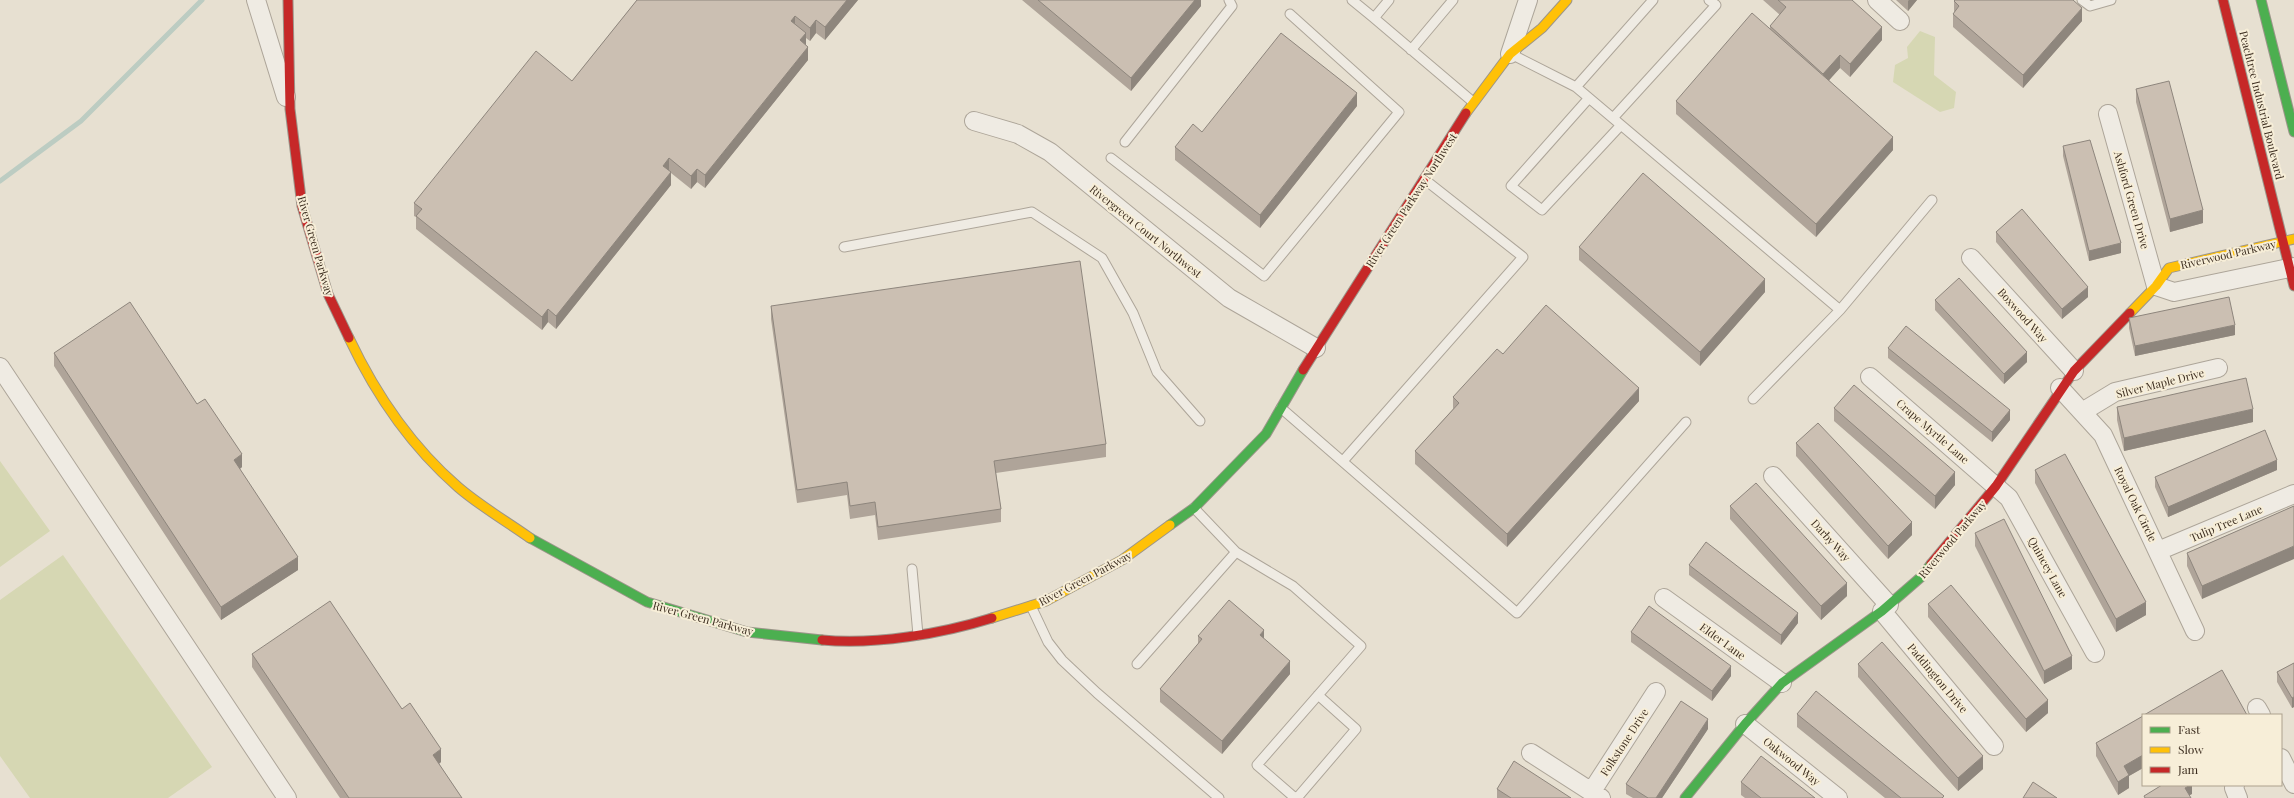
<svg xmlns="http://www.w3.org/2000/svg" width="2294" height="798" viewBox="0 0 2294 798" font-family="'Playfair Display',serif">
<rect width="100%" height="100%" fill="#e7e0d1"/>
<path fill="#d6d7b3" d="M1920 31 1935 37 1934 75 1956 92 1954 108 1940 112 1893 82 1895 65 1908 58 1907 47Z
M0 461 50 531 0 567Z
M63 555 212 767 168 798H30L0 756V600Z"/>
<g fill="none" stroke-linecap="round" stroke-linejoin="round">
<path stroke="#bcccc2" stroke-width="5" d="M0 181 81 121 202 0"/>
<g stroke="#ada599" stroke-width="11">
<path id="lane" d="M1352 0 1374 18
M1389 0 1374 18 1473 102
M2082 0 2090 6 2111 0
M1411 50 1453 0
M1511 54 1576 87 1840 310 1932 200
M1576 87 1653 0
M1589 98 1511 186 1542 210 1621 125
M1613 118 1716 5 1709 0
M1125 142 1232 6 1229 0
M1111 158 1264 276 1399 112 1290 14
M844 247 1032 212 1102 258 1133 313 1157 372 1200 421
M1753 399 1840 310
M1281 408 1517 613 1686 422
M1343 461 1523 257 1424 179
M1236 552 1293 586 1361 646 1257 765 1295 798
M912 569 918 635
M1031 606 1048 642 1062 660 1097 693 1219 798
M1137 664 1236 552 1194 508
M1297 798 1356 729 1318 695"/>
</g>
<g stroke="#ada599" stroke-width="20">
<path id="street" d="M256 0 286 97
M1877 0 1900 21
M1510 54 1528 0
M2108 114 2156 286 2174 292 2294 267
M974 121 1018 134 1050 152 1229 298 1316 348
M1971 258 2074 371
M0 367 287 798
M1870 377 2009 498 2095 653
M2060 388 2103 435 2195 631
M2082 412 2115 392 2218 368
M1773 476 1889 605
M2158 551 2294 494
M1664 598 1782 683
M1882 611 1994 746
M2257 708 2261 715
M1745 724 1838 798
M1531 753 1601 798
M2281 758 2294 784
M2235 785 2234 788 2238 798
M1592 791 1656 692"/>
</g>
<g stroke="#9c958a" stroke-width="11">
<path id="fast" d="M2261 0 2294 132
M1170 525 1194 508 1266 434 1303 370
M530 538 647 602 747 632 822 640
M1685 798 1745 724 1782 683 1882 611 1921 577 1931 564"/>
</g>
<g stroke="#9c958a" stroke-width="11">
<path id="slow" d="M1466 113 1510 54 1542 28 1567 0
M2130 313 2156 286 2169 268 2294 239
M349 338C375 393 412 447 458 487 480 506 506 521 530 538
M992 618 1046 601 1122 560 1170 525"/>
</g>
<g stroke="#9c958a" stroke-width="11">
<path id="jam" d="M288 0 290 109 302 206 328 294 349 338
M2223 0 2294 286
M1303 370 1466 113
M1931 564 1996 486 2074 371 2130 313
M822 640C875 645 941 634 992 618"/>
</g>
<use href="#lane" stroke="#efebe3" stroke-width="9"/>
<use href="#street" stroke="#efebe3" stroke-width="18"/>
<use href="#fast" stroke="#4caf50" stroke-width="9"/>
<use href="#slow" stroke="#ffc107" stroke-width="9"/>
<use href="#jam" stroke="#c62828" stroke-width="9"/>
</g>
<path fill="#afa499" d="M637 0H858L825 40 816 33 810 41 806 38V45L808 60 705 188 697 182 691 189 671 173V185L556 329 548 322 542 330 416 229V217L414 216V203L572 81Z
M1022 0H1201V6L1131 91Z
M1763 0H1852L1882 40 1850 77 1840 68 1829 80 1893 150 1816 237 1676 114V101L1770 28V26L1780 15Z
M1896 0H1917L1908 11Z
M1954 1 2082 21 2023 88 1953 27V14L1954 13Z
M2136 89 2203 223 2170 232 2136 102Z
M1357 106 1260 228 1175 160V147L1202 132Z
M2063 146 2121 253 2089 261 2063 156Z
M1996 232 2088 297 2062 319 1996 242Z
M1579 247 1765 292 1700 366 1579 260Z
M1935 300 2027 362 2004 384 1935 310Z
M771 306 1106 444V457L996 473 1001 509V522L878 540 875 515 850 519 847 495 797 503 771 319Z
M2129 318 2235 335 2135 356 2129 328Z
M1888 348 2010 420 1992 442 1888 358Z
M54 353 197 404 242 467 240 469 298 570 221 620 54 366Z
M1503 354 1639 401 1507 547 1415 464V451L1453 409V397Z
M2117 407 2253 422 2124 451 2117 420Z
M1834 408 1955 485 1935 509 1834 421Z
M1796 443 1912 535 1888 559 1796 456Z
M2035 470 2146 615 2116 632 2035 483Z
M2277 470 2168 517 2155 487V477Z
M1730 506 1847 596 1821 620 1730 519Z
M2294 506 2202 599 2187 566V553Z
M1975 533 2072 669 2044 684 1975 546Z
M1689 565 1798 623 1781 645 1689 575Z
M1928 604 2048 713 2026 732 1928 617Z
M1631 632 1731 676 1712 701 1631 642Z
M1198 636 1264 639 1290 674 1222 754 1160 702V689L1198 644Z
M252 654 402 709 441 762 439 764 462 798H340L252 667Z
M2294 663V707L2292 708 2277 682V672Z
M1858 664 1983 769 1958 791 1858 677Z
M1797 714 1944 798H1885L1797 727Z
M2143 716V768L2129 776V788L2118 795 2096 756V743Z
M1708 729 1662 798H1633L1626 794V784Z
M1741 782 1815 798H1745L1741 795Z
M1497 789 1571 798H1497Z"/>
<path fill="#8e867d" d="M847 0H858L825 40V27Z
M1195 0H1201V6L1131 91V78Z
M1909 0H1917L1908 11V1Z
M2082 8V21L2023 88V75Z
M795 16V29L791 21Z
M816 20V33L810 41V28Z
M1882 27V40L1850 77V64Z
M806 33V46L800 40Z
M808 47V60L705 188V175Z
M1840 55V68L1823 87V74Z
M1357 93V106L1260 228V215Z
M1893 137V150L1816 237V224Z
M669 158V171L663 166Z
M697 169V182L691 189V176Z
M671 172V185L556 329V316Z
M2203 210V223L2170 232V219Z
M2121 243V253L2089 261V251Z
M1765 279V292L1700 366V352Z
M2088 287V297L2062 319V309Z
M548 309V322L542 330V317Z
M2235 325V335L2135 356V346Z
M2027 352V362L2004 384V374Z
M1639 388V401L1507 547V534Z
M2253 409V422L2124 451V438Z
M2010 410V420L1992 442V432Z
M242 454V467L234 473V460Z
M2277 460V470L2168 517V507Z
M1955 472V485L1935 509V496Z
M1912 522V535L1888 559V546Z
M2294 546V559L2202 599V586Z
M298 557V570L221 620V607Z
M1847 583V596L1821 620V606Z
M2146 602V615L2116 632V619Z
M1798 613V623L1781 645V635Z
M1264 630V643L1260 635Z
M2072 656V669L2044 684V671Z
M1290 661V674L1222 754V741Z
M1731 666V676L1712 701V691Z
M2294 697V707L2292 708V698Z
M2048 700V713L2026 732V719Z
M1708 719V729L1662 798H1656Z
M441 749V762L433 768V755Z
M2143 755V768L2129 776V788L2118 795V782L2124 766Z
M1983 756V769L1958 791V778Z
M2190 785H2192V794L2185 798V788Z"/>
<path fill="#cbbfb2" stroke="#8e867d" d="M637 0H847L825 27 816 20 810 28 795 16 791 21 806 33 800 40 808 47 705 175 697 169 691 176 669 158 663 166 671 172 556 316 548 309 542 317 416 216 422 209 414 203 536 51 572 81Z
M1038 0H1195L1131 78Z
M1778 0H1852L1882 27 1850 64 1840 55 1823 74 1770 26 1786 7Z
M1955 0H2073L2082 8 2023 75 1953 14 1959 6 1954 1Z
M1752 13 1893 137 1816 224 1676 101Z
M1281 33 1357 93 1260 215 1175 147 1193 124 1202 132Z
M2169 81 2203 210 2170 219 2136 89Z
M2090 140 2121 243 2089 251 2063 146Z
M1643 173 1765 279 1700 352 1579 247Z
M2022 209 2088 287 2062 309 1996 232Z
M1080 261 1106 444 994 461 1001 509 878 527 875 502 850 506 847 482 797 490 771 306Z
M1959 278 2027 352 2004 374 1935 300Z
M2229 297 2235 325 2135 346 2129 318Z
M130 302 197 404 205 399 242 454 234 460 298 557 221 607 54 353Z
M1546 305 1639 388 1507 534 1415 451 1459 403 1453 397 1497 349 1503 354Z
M1906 326 2010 410 1992 432 1888 348Z
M2246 378 2253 409 2124 438 2117 407Z
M1854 385 1955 472 1935 496 1834 408Z
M1818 423 1912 522 1888 546 1796 443Z
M2265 430 2277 460 2168 507 2155 477Z
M2065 454 2146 602 2116 619 2035 470Z
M1756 483 1847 583 1821 606 1730 506Z
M2294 506V546L2202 586 2187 553Z
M2004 519 2072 656 2044 671 1975 533Z
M1706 542 1798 613 1781 635 1689 565Z
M1951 585 2048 700 2026 719 1928 604Z
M1229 600 1264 630 1260 635 1290 661 1222 741 1160 689 1202 639 1198 636Z
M330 601 402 709 410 703 441 749 433 755 462 798H349L252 654Z
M1649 606 1731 666 1712 691 1631 632Z
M1882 642 1983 756 1958 778 1858 664Z
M2294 663V697L2292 698 2277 672Z
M2222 670 2247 715H2144Z
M1816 691 1944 796 1942 798H1901L1797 714Z
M1681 701 1708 719 1656 798H1648L1626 784Z
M2143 716V755L2124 766 2129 775 2118 782 2096 743Z
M1761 756 1815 798H1761L1741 782Z
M1514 761 1571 798H1511L1497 789Z
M2033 782 2057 798H2023Z
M2162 785H2190L2185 788 2191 798H2145L2144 796Z"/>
<g text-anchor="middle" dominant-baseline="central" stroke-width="4" stroke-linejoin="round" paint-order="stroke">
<g font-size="11" fill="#3d2e20" stroke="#f7eed8">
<text transform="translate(2262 105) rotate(76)">Peachtree Industrial Boulevard</text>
<text transform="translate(1411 200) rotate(-57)">River Green Parkway Northwest</text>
<text transform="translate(2132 200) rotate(74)">Ashford Green Drive</text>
<text transform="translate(1146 231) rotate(39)">Rivergreen Court Northwest</text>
<text transform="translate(316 246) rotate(74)">River Green Parkway</text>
<text transform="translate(2228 254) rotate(-13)">Riverwood Parkway</text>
<text transform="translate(2023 315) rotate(48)">Boxwood Way</text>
<text transform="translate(2160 383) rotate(-14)">Silver Maple Drive</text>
<text transform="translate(1933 431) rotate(41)">Crape Myrtle Lane</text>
<text transform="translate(2136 504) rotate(64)">Royal Oak Circle</text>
<text transform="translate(2226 523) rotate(-23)">Tulip Tree Lane</text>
<text transform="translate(1952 539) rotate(-50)">Riverwood Parkway</text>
<text transform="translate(1831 540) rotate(48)">Darby Way</text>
<text transform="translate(2048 567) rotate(61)">Quincey Lane</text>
<text transform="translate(1085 578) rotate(-28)">River Green Parkway</text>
<text transform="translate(703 618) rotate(15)">River Green Parkway</text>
<text transform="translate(1723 641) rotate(36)">Elder Lane</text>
<text transform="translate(1938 678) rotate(50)">Paddington Drive</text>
<text transform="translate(1624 742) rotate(-57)">Folkstone Drive</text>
<text transform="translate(1792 761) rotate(39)">Oakwood Way</text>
</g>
</g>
<rect x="2142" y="714" width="140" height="72" fill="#f7eed8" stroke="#ada18e"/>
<rect x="2150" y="727" width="20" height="6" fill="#4caf50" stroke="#ada18e"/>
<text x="2178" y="734" font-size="12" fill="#3d2e20">Fast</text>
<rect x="2150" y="747" width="20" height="6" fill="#ffc107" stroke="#ada18e"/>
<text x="2178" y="754" font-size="12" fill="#3d2e20">Slow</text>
<rect x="2150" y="767" width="20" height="6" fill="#c62828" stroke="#ada18e"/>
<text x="2178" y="774" font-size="12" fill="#3d2e20">Jam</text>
</svg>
